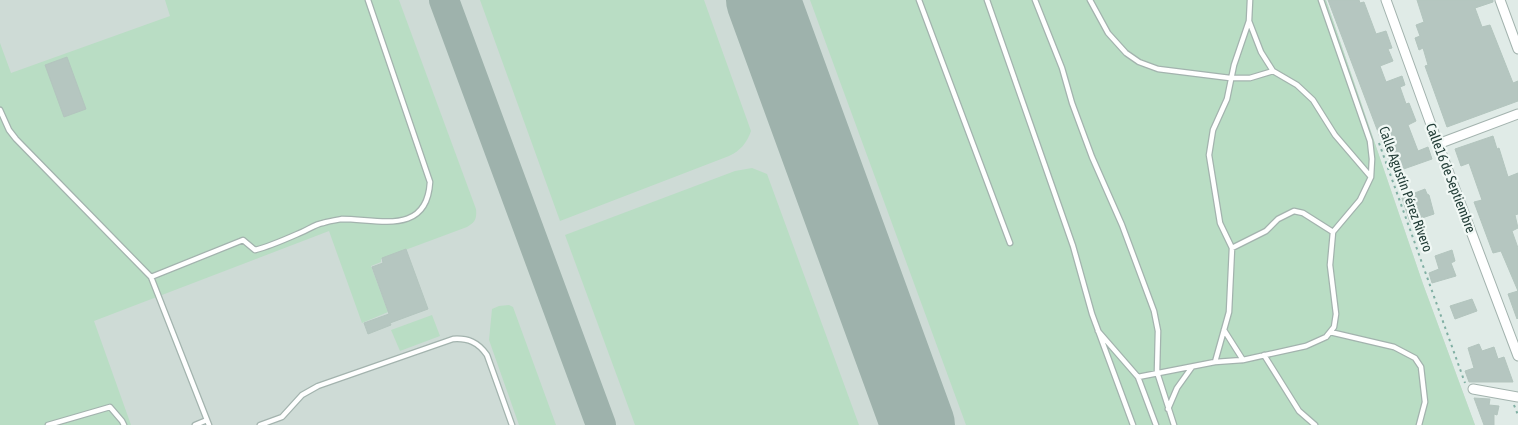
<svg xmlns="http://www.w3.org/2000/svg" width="1518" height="425" viewBox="0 0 1518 425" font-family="'Asap Condensed',sans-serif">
<rect width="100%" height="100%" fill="#e0ebe7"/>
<path fill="#cedbd6" d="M0 0H1326L1423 284 1475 425H0Z"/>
<path fill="#b9ddc4" d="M165 0H399L476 209C477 219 475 222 467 227L381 259V262L371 266 388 312 362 323 329 231 94 321 131 425H0V43L11 73 170 16Z
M480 0H704L751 131C747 143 740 151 729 156L560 221Z
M810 0H1326L1423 284 1475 425H966Z
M752 168 767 174 859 425H635L565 235 735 171Z
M509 305 513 307 556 425H519L489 340 492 309 499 306Z
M432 315 440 336 400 351 391 330Z"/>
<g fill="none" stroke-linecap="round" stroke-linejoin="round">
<path stroke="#9eb2ac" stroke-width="30" d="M444 0 601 425
M911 404 917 425"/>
<path stroke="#9eb2ac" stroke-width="74" d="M763 0 918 425"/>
</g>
<path fill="#b5c6c0" stroke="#b3c5be" d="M1328 0H1359L1360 3 1364 2 1376 34 1386 31 1392 48 1388 49 1393 61 1380 66 1386 82 1402 76 1405 85 1400 87 1406 104 1409 103 1416 121 1408 125 1418 151 1428 147 1432 159 1398 171 1393 159 1389 161Z
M1417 0H1493V2L1475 8 1482 27 1490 25 1513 83 1518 81V101L1447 127 1425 66 1428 65 1423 48 1419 50 1415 38 1420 36 1416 25 1424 22Z
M67 57 86 109 64 117 45 65Z
M1493 136 1497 149 1499 148 1508 177 1518 173V214L1515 215 1518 228 1512 231 1518 248V318L1517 319 1508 294 1518 291 1501 251 1493 253 1474 202 1482 200 1469 163 1461 166 1455 149Z
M1425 189 1427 194 1429 195 1434 214 1410 222 1402 198Z
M406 249 428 309 390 323 391 325 368 334 364 323 389 314 372 267 383 263 382 258Z
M1452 250 1455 261 1451 263 1456 276 1432 283 1429 273 1439 269 1435 256Z
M1472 299 1477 311 1455 319 1450 306Z
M1479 344 1482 351 1494 347 1498 359 1504 357 1513 382H1469L1465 371 1474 368 1468 348Z
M1474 398 1490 399 1489 405 1499 406 1497 415 1494 414V425H1484Z"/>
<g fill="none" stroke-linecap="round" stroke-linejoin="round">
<g stroke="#a3b3ae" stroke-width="7">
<path id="lane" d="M919 0 1010 243
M987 0 1073 246 1092 314 1133 425
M1035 0 1062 68 1072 103 1092 157 1122 225 1154 311 1158 331 1157 372 1174 425
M1090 0 1108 33 1126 53 1139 62 1158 69 1230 78H1250L1273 71
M1321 0 1370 141 1372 159 1371 177
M0 110 9 130 16 139 151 277 209 425
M1232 248 1266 231 1278 219 1294 211 1303 213 1333 232
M151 277 243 240 255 250C271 246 286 239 302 232 309 229 316 224 323 223 329 221 336 220 342 219 378 219 427 236 430 182L368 0
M1224 330 1243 360
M1098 331 1138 377 1215 362 1243 360 1306 346 1326 337 1334 327 1336 314 1330 265 1333 232 1360 200 1371 177 1335 135 1313 100 1297 85 1273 71 1261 52 1249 21
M1330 332 1394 347 1415 358 1421 367 1425 402 1419 425
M1264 355 1299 411 1315 425
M1215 362 1229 312 1232 248 1220 223 1209 155 1213 130 1227 99 1234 65 1249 21 1250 0
M1138 377 1156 425
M1168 409 1177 388 1192 367
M48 425 110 407 122 421 124 425
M195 425 207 420
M260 425 282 417 302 395 318 386 453 339C468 338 478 342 487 355L512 425"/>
</g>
<g stroke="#a3b3ae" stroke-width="11">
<path id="street" d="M1386 0 1438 144 1518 356
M1500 0 1518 49
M1438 144 1518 114
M1473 389 1518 397"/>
</g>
<path stroke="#80afa3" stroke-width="2" stroke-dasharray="2.5 4" stroke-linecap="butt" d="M1379 143 1465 383
M1514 405 1518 415"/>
<use href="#lane" stroke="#fff" stroke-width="4.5"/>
<use href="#street" stroke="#fff" stroke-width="9"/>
</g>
<g text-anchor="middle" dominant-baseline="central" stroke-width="4.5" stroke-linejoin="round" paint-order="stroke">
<g font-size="14" fill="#213c36" stroke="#f1f8f5">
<text transform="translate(1451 178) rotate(69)">Calle16 de Septiembre</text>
<text transform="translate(1406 189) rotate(70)">Calle Agustín Pérez Rivero</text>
</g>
</g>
</svg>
